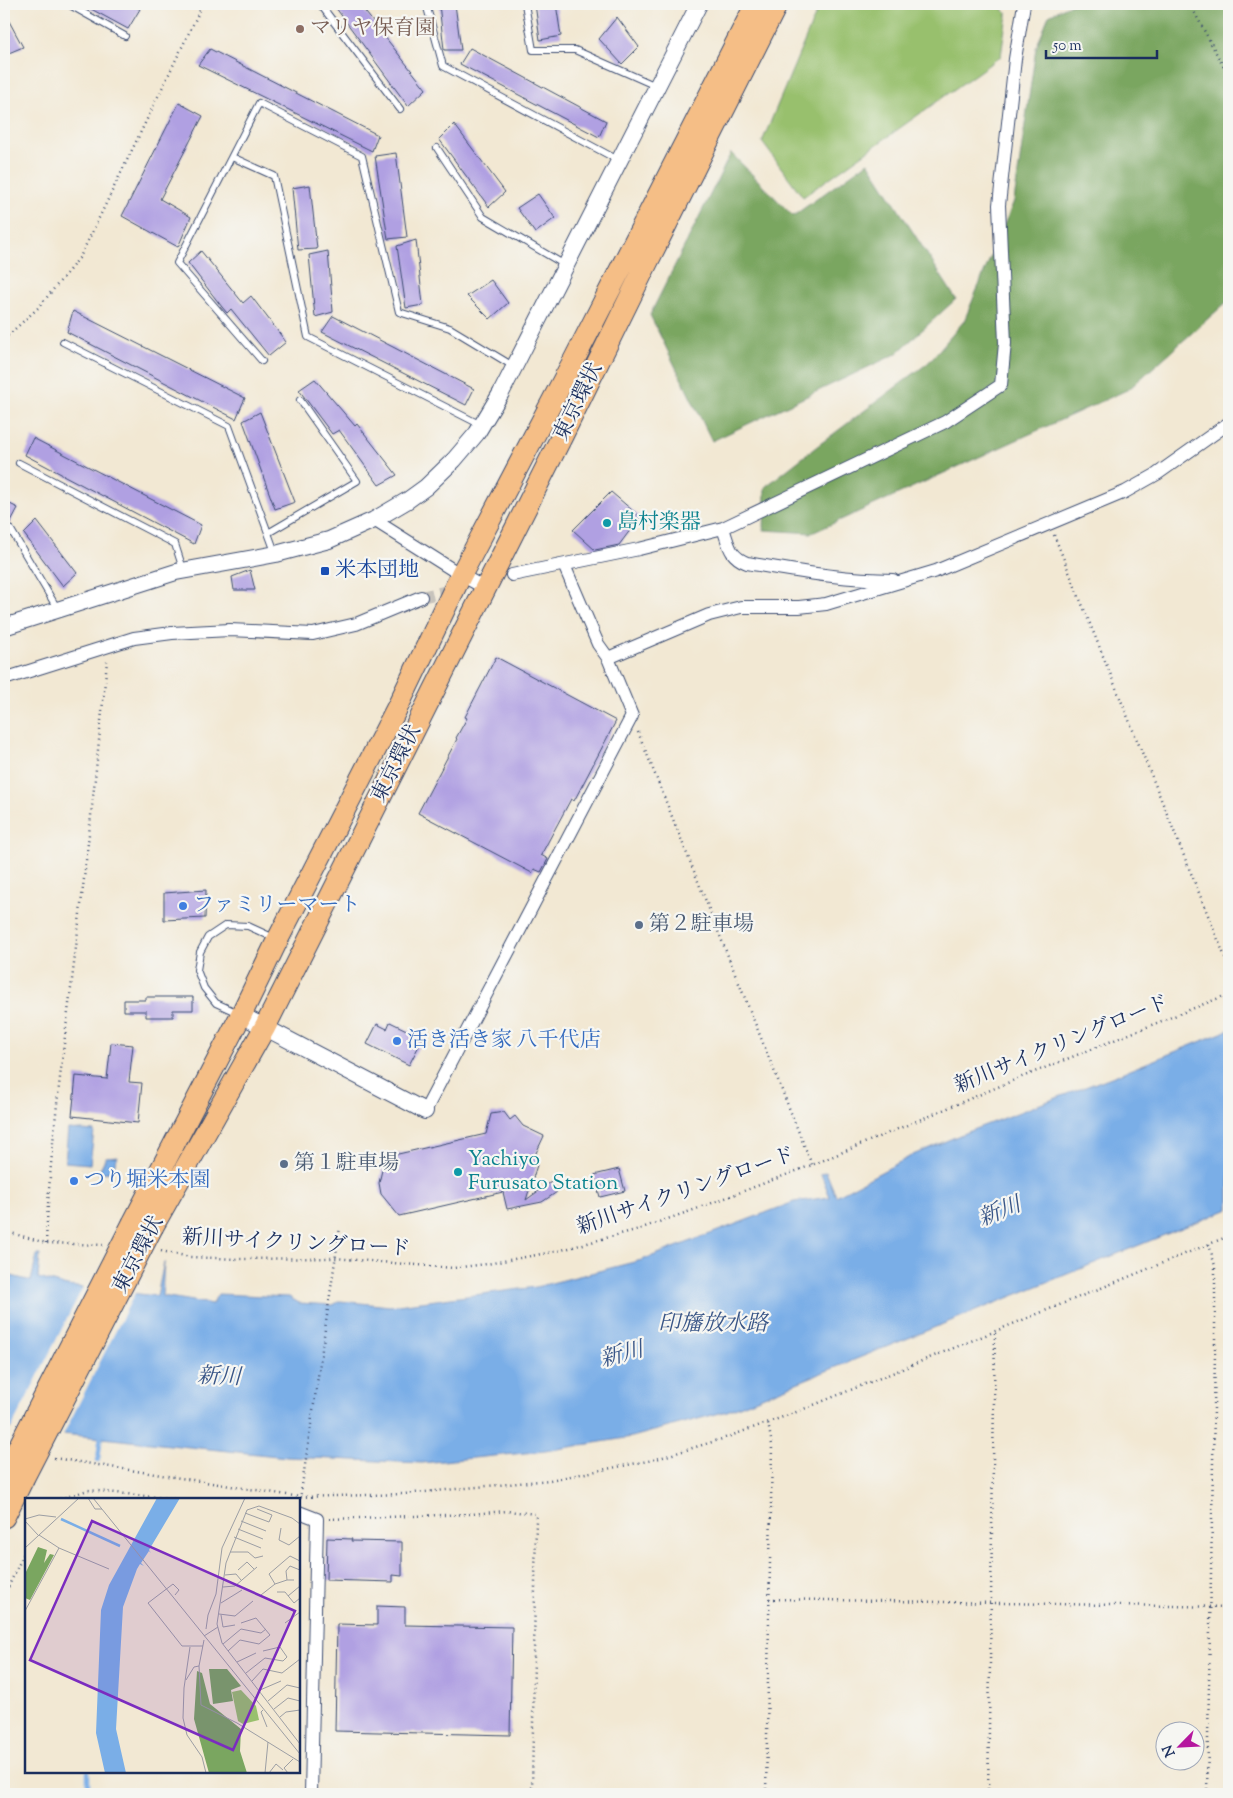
<svg xmlns="http://www.w3.org/2000/svg" width="1233" height="1798" viewBox="0 0 1233 1798" font-family="'Sorts Mill Goudy','Noto Serif JP',serif">
<rect width="100%" height="100%" fill="#f6f6f2"/>
<filter id="ink" filterUnits="userSpaceOnUse"><feTurbulence type="fractalNoise" baseFrequency=".02" numOctaves="2"/><feDisplacementMap in="SourceGraphic" scale="10" xChannelSelector="R" yChannelSelector="G"/><feConvolveMatrix kernelMatrix="1 2 1 2 8 2 1 2 1" color-interpolation-filters="sRGB"/></filter>
<filter id="wash" filterUnits="userSpaceOnUse"><feTurbulence type="fractalNoise" baseFrequency=".0096" numOctaves="4" result="noise"/><feDisplacementMap in="SourceGraphic" scale="20" xChannelSelector="R" yChannelSelector="G"/><feGaussianBlur stdDeviation="1.12" result="paint"/><feColorMatrix in="noise" values="0 0 0 0 0 0 0 0 0 0 0 0 0 0 0 0 0 1.4 0 .05"/><feComposite in="paint" operator="in"/></filter>
<g filter="url(#wash)">
<rect width="100%" height="100%" fill="#f2e8d3"/>
<path fill="#98c06d" stroke="#5a7866" d="M820 4H999L1007 14 1001 56 803 197 762 142Z"/>
<path fill="#7aa660" stroke="#4a6a5f" d="M1071 4H1229V300L1129 389 812 533 764 530 765 487 816 447 928 363 964 321 1014 201 1036 48 1049 15Z
M731 153 793 216 868 162 956 299 896 354 712 441 650 315Z"/>
<path fill="#7aaee7" stroke="#4a6ea2" d="M1229 1030V1209L727 1411 632 1437 545 1451 422 1463 287 1457 4 1428V1274L31 1281 37 1255H40L38 1278 67 1286 157 1296 164 1262 162 1296 212 1304 218 1294 289 1297 299 1303 333 1305 340 1301 390 1306 536 1287 642 1260 794 1202 830 1197 821 1174 826 1172 836 1196 913 1155 967 1132 1122 1073Z
M68 1129 94 1131 90 1164 65 1162Z
M118 1156 111 1172 98 1173 106 1157Z"/>
<path fill="#f2e8d3" d="M84 1285 136 1291 62 1437 10 1431Z"/>
<g fill="none" stroke-linecap="round" stroke-linejoin="round">
<path stroke="#7aaee7" stroke-width="4.5" d="M98 1460 101 1434
M88 1794V1772"/>
</g>
<g id="blocks">
<path fill="#b0a0e2" d="M82 4H129L140 9 128 29Z
M333 4H359L426 89 408 106Z
M439 4H455L461 50H444Z
M535 4H556L561 36 540 40Z
M4 12 23 47 4 55Z
M617 17 639 47 622 64 599 39Z
M470 48 606 121 599 137 460 64Z
M210 49 378 135 372 151 198 65Z
M179 103 203 116 160 199 191 217 178 247 122 216Z
M454 124 505 192 489 207 439 139Z
M396 153 407 237 388 239 375 156Z
M310 185 317 249 298 250 292 188Z
M538 194 555 218 535 233 517 208Z
M416 240 423 305 406 308 397 246Z
M201 251 243 303 251 296 286 342 269 356 231 309 227 313 222 307 188 263Z
M328 251 333 312 315 317 309 255Z
M491 280 508 303 490 319 467 296Z
M73 311 245 398 236 419 67 332Z
M333 316 474 389 466 405 322 332Z
M315 379 355 426 357 424 397 475 379 485 339 430 332 434 299 390Z
M260 412 295 502 275 509 243 421Z
M33 438 201 525 194 544 25 455Z
M611 492 640 517 619 545 595 550 573 530Z
M4 501 18 508 10 523 4 521Z
M37 521 77 573 63 586 24 534Z
M250 570 255 590H234L232 577Z
M496 657 616 721 574 801 571 799 541 855 548 859 541 872 534 869 532 873 418 813 457 739 456 738 467 718 465 717Z
M206 890 205 918 164 920V893Z
M146 997H193V1010H173V1017H146V1011H124V1000H146Z
M390 1022 423 1038 409 1065 367 1044 377 1024 387 1029Z
M111 1043 133 1045 129 1082 142 1083 138 1123 72 1116 76 1076 107 1079Z
M504 1112 510 1120 515 1116 523 1126 544 1136 536 1153 538 1162 526 1200 551 1182 557 1192 542 1202 507 1209 503 1192 399 1216 381 1194 379 1183 385 1157 486 1134 491 1114Z
M619 1169 625 1191 600 1197 594 1175Z
M327 1538 352 1539 351 1541 402 1542V1576L393 1575V1582L326 1580Z
M377 1606 405 1607V1625L512 1627 510 1735 335 1731 337 1624 377 1625Z"/>
</g>
</g>
<g filter="url(#ink)">
<use href="#blocks" fill-opacity="0" stroke="#3b4b70" stroke-width="1"/>
<g fill="none" stroke-linecap="round" stroke-linejoin="round">
<path stroke="#c7c3bc" stroke-width="12" stroke-dasharray="12 6" stroke-linecap="butt" d="M421 597 456 589"/>
<g stroke="#3b4b70" stroke-width="8">
<path id="service" d="M68 4 125 36
M320 4 400 109
M426 4 443 66 618 160
M525 4 533 50H575L656 86
M437 148 483 217 565 265
M232 157 274 176 308 337 481 425
M63 342 229 426 275 552
M262 361 177 263 259 103 362 156 399 312 450 328 513 366
M19 463 175 544 183 569
M4 526 11 530 57 608
M268 533 357 481 300 400
M238 1013 216 1003 204 988 197 970 200 952 208 937 226 925 248 926 274 938"/>
</g>
<g stroke="#3b4b70" stroke-width="14">
<path id="minor" d="M374 520 461 575 485 588
M723 528C729 545 729 556 747 563 796 571 844 580 893 580
M512 575 639 549 723 528 945 422 1001 385 1005 343 999 205 1015 59 1024 4
M608 658 709 615 741 607H799L826 604 936 571 1125 492 1157 474 1229 423
M4 679 134 638 172 633 230 630 313 634 356 624 421 597
M425 1111 632 716 608 658 598 644 564 565
M299 1512 317 1519 311 1794"/>
</g>
<g stroke="#3b4b70" stroke-width="18">
<path id="tertiary" d="M4 627 176 572 276 554 329 540 374 520 408 500 426 487 454 460 477 433 501 393 699 4
M241 1015 425 1111"/>
</g>
<g stroke="#3b4b70" stroke-width="23">
<path id="trunk" d="M133 1223 241 1015 278 939 399 704 461 575 575 358 756 4
M153 1226 265 1027 562 436 647 263 777 4
M4 1517 23 1479"/>
</g>
<path stroke="#3b4b70" stroke-width="2.5" stroke-dasharray="1 4" stroke-linecap="butt" d="M1190 4 1229 77
M4 339 38 308 80 257 203 4
M1054 535 1229 967
M638 732 812 1165
M4 1231 46 1243 103 1245
M46 1243C50 1141 65 1040 77 939 88 846 98 753 107 661
M161 1251 190 1257 239 1259 334 1258 453 1268 487 1264 558 1251 639 1229 699 1208 812 1165 1012 1081 1229 994
M54 1458 300 1497 404 1494 550 1480 653 1460 722 1439 794 1413 1229 1236
M60 1499 88 1490 174 1499
M300 1499 340 1227
M329 1519 471 1514 507 1511 536 1514 532 1794
M4 1596 26 1549
M769 1599 1229 1607
M766 1794 772 1445 768 1423
M988 1794 995 1331
M1207 1794 1215 1352V1266L1209 1244"/>
<use href="#service" stroke="#fff" stroke-width="6"/>
<use href="#minor" stroke="#fff" stroke-width="12"/>
<use href="#tertiary" stroke="#fff" stroke-width="16"/>
<use href="#trunk" stroke="#f5be86" stroke-width="21"/>
<g stroke="#3b4b70" stroke-width="23" stroke-linecap="butt">
<path id="trunk-bridge" d="M4 1476 133 1223
M23 1479 153 1226"/>
</g>
<use href="#trunk-bridge" stroke="#f5be86" stroke-width="21"/>
</g>
</g>
<circle fill="#8d6e63" stroke="#f6f6f2" stroke-width="2" cx="300" cy="29" r="5"/>
<g fill="#0f9aa8" stroke="#f6f6f2" stroke-width="2">
<circle cx="607" cy="523" r="5"/>
<circle cx="458" cy="1172" r="5"/>
</g>
<rect fill="#1a4fb4" stroke="#f6f6f2" stroke-width="2" x="320" y="566" width="10" height="10" rx="2.5"/>
<g fill="#3f7fe0" stroke="#f6f6f2" stroke-width="2">
<circle cx="183" cy="906" r="5"/>
<circle cx="397" cy="1041" r="5"/>
<circle cx="74" cy="1181" r="5"/>
</g>
<g fill="#5c6f8a" stroke="#f6f6f2" stroke-width="2">
<circle cx="639" cy="925" r="5"/>
<circle cx="284" cy="1164" r="5"/>
</g>
<g text-anchor="middle" dominant-baseline="central" stroke-width="4.5" stroke-linejoin="round" paint-order="stroke">
<g font-size="21" fill="#785e54" stroke="#f6f6f2" text-anchor="start">
<text x="310" y="29">マリヤ保育園</text>
</g>
<g font-size="21" fill="#1b2f5e" stroke="#f6f6f2">
<text transform="translate(579 402) rotate(-64)">東京環状</text>
<text transform="translate(397 764) rotate(-63)">東京環状</text>
<text transform="translate(1062 1045) rotate(-22)">新川サイクリングロード</text>
<text transform="translate(686 1192) rotate(-19)">新川サイクリングロード</text>
<text transform="translate(296 1244) rotate(3)">新川サイクリングロード</text>
<text transform="translate(139 1255) rotate(-62)">東京環状</text>
</g>
<g font-size="21" fill="#0d838f" stroke="#f6f6f2" text-anchor="start">
<text x="617" y="523">島村楽器</text>
<text x="468" y="1160">Yachiyo<tspan x="468" dy="24">Furusato Station</tspan></text>
</g>
<g font-size="21" fill="#164399" stroke="#f6f6f2" text-anchor="start">
<text x="335" y="571">米本団地</text>
</g>
<g font-size="21" fill="#366cbe" stroke="#f6f6f2" text-anchor="start">
<text x="193" y="906">ファミリーマート</text>
<text x="407" y="1041">活き活き家 八千代店</text>
<text x="84" y="1181">つり堀米本園</text>
</g>
<g font-size="21" fill="#4e5e75" stroke="#f6f6f2" text-anchor="start">
<text x="649" y="925">第２駐車場</text>
<text x="294" y="1164">第１駐車場</text>
</g>
<g font-size="22" font-style="italic" fill="#385587" stroke="#f6f6f2">
<text transform="translate(1000 1213) rotate(-22)">新川</text>
<text x="713" y="1325">印旛放水路</text>
<text transform="translate(622 1356) rotate(-15)">新川</text>
<text transform="translate(219 1378) rotate(2)">新川</text>
</g>
</g>
<g transform="translate(25 1498)">
<rect width="275" height="275" fill="#f2e8d3"/>
<path d="M216 192 231 208 234 222 218 226 213 223 207 194Z" fill="#98c06d"/>
<path d="M13 49 22 52 19 65 25 56 29 57 5 102 0 100V76ZM184 171H202L216 188 206 192 208 203 188 206ZM172 173 177 175 185 206 216 231 215 253 222 275H184L169 221Z" fill="#7aa660"/>
<path d="M132 0H155L124 52 126 55 124 53 116 65 119 68 115 66 112 71 98 109 91 231 101 275H80L71 235 76 112 84 87Z" fill="#7aaee7"/>
<path fill="none" stroke="#7aaee7" stroke-width="2.5" d="M36 21 95 48"/>
<path fill="none" stroke="#9c9ea4" stroke-width="1" d="M63 0 70 11H77M68 0 275 256M220 15 244 24 247 17 232 11M0 21 14 17 31 19M0 23 13 37M216 23 241 33M275 26 267 20 234 8 222 12 201 65 192 126 197 145 275 246M256 30 254 42 264 47 275 38M213 31 238 41M14 37 34 50 84 71M209 39 236 50M0 50 54 0M205 54H223L230 60 238 58M213 72 222 64 229 71M200 77 211 76 216 82M262 82 250 86 244 76 265 58 275 63M269 82H262L261 73 265 68 275 72M198 89 210 88 232 69M252 94H260L269 105 275 100M150 97 154 92 148 86 123 105 157 148H178M236 97 250 86M263 98 275 88M196 105 217 92M0 113 34 50M194 116 210 118 228 103M196 117 198 129 210 127M260 125 275 114M181 131 183 117 191 96 197 50 220 0M179 138 193 129M179 142 174 168 176 207 212 225 275 264M198 146 216 131 236 135 241 131M165 149 159 190 158 220 162 237 177 259 181 275M203 153 215 142 234 146 245 137 231 120 216 125M212 164 231 155M221 175 240 160 258 163 262 159 255 149 238 153M161 182 169 169 174 168M227 183 238 171 257 175 275 161M235 192 256 183M243 203 262 187 275 190M249 211 263 200 275 203M238 212 236 214 242 229M255 219 261 214 275 212M240 275 243 244M244 275 251 266 258 272M263 275 259 270 268 261"/>
<path fill="#7b2cbf" fill-opacity="0.15" stroke="#7b2cbf" stroke-width="2.5" d="M67 23 270 113 208 252 5 162Z"/>
<rect width="275" height="275" fill="none" stroke="#1b2f5e" stroke-width="2.5"/>
</g>
<rect width="1233" height="1798" fill="none" stroke="#f6f6f2" stroke-width="20"/>
<g transform="translate(1180 1746) rotate(246)"><circle r="24" fill="#f6f6f2" stroke="#9ea6b7"/>
<path d="M0-4L9 19L0 12L-9 19Z" fill="#b5179e"/>
<text y="-8" font-size="14" font-weight="bold" text-anchor="middle" fill="#1b2f5e">N</text>
</g>
<path d="M1046 50v8h111v-8" fill="none" stroke="#1b2f5e" stroke-width="2.5"/>
<text x="1053" y="50" font-size="15" fill="#1b2f5e" stroke="#f6f6f2" stroke-width="4" paint-order="stroke">50 m</text>
</svg>
